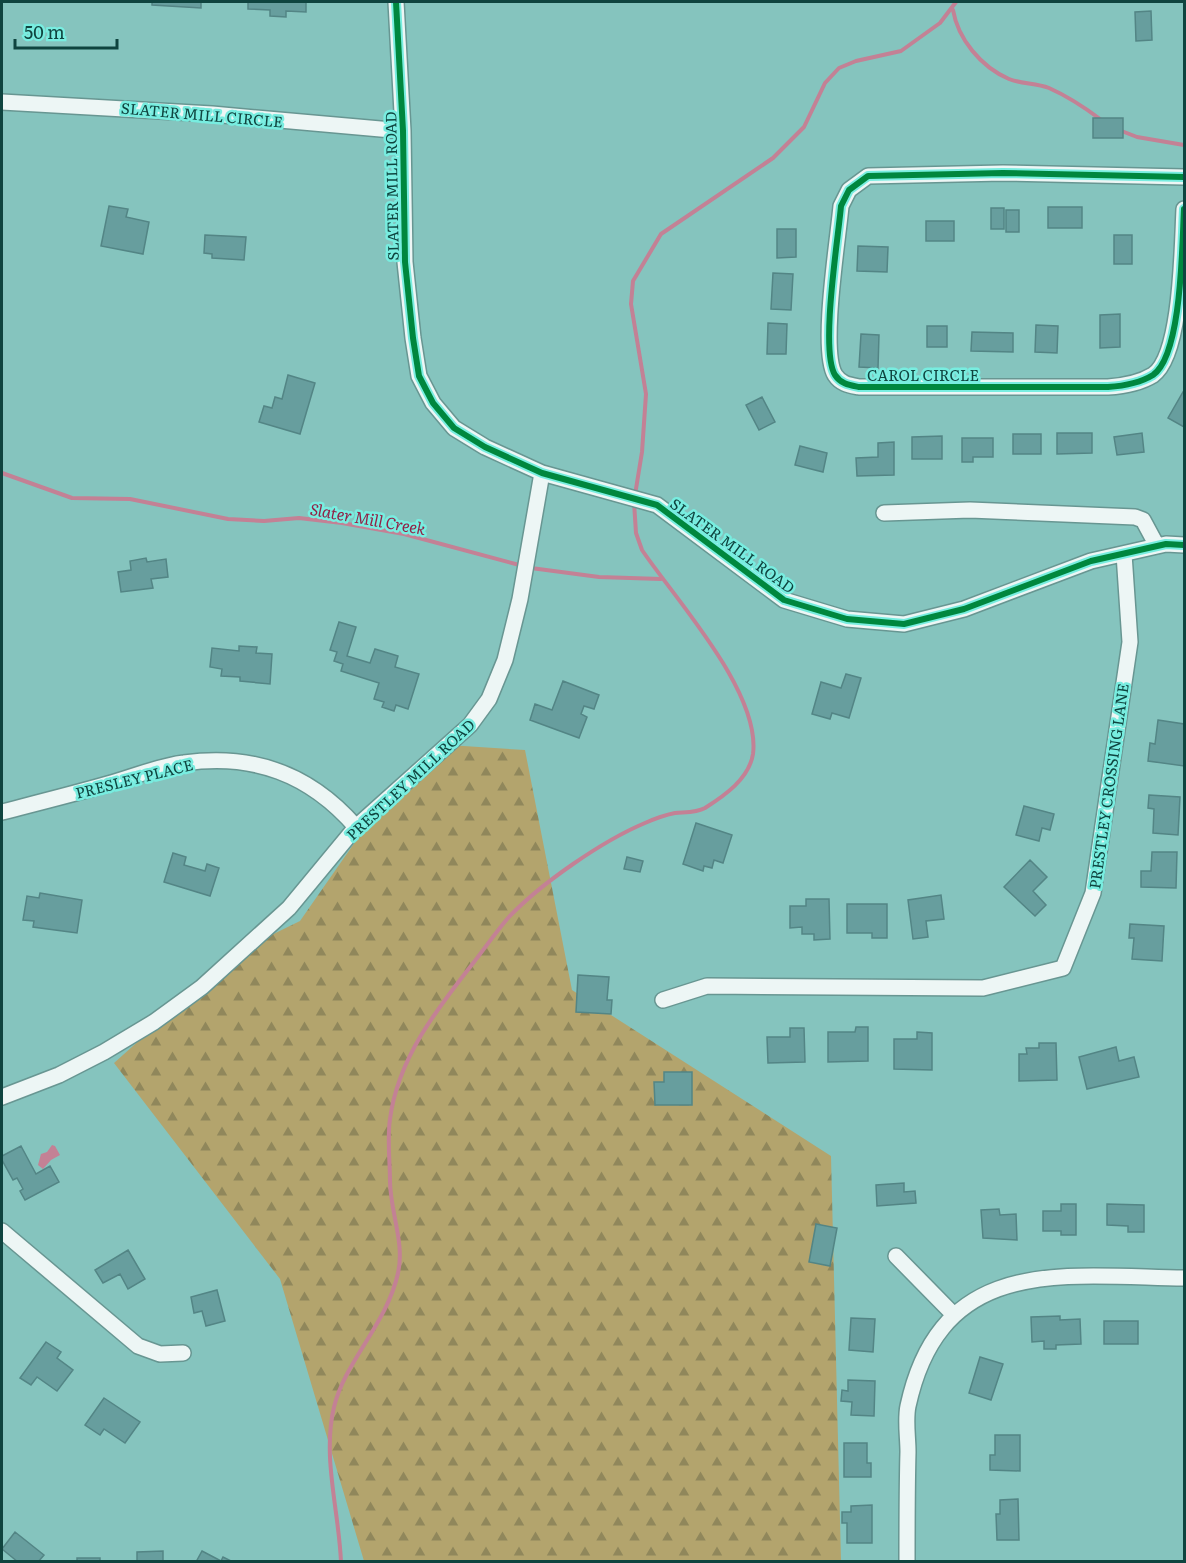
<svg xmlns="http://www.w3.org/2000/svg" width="1186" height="1563" viewBox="0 0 1186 1563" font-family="Literata,serif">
<defs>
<pattern id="forest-firs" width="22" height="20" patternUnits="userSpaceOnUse" patternTransform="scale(1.5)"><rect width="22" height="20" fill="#b3a46d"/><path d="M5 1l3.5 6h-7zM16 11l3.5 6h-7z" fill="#90875b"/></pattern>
</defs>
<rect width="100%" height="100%" fill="#85c4be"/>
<path fill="url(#forest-firs)" d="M448 745 525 750 572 990 831 1156 841 1561H364L280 1279 114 1063 239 951 300 921 369 822Z"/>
<path fill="#c38195" d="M52 1145 55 1146 60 1155 51 1160 43 1169 38 1165 41 1154 47 1152Z"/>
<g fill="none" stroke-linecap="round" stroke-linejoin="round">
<path stroke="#c38195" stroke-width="4" d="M953 10C958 39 981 67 1009 79 1021 84 1036 83 1049 88 1067 96 1084 107 1100 119
M1119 130 1137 137 1184 145
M2 473 72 498 130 499 228 519 264 521 299 518 342 523 404 534 523 566
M635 495 642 452 646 394 631 304 633 281 661 234 773 158 804 127 825 83 839 68 856 61 901 51 940 23 956 2
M531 568 599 577 661 579
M341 1562C339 1511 322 1457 334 1407 345 1361 387 1324 398 1273 405 1243 390 1211 390 1181 390 1161 387 1139 390 1119 398 1058 437 1009 474 962 485 948 496 932 508 918 540 884 602 841 645 823 654 819 665 815 675 813 685 812 696 813 705 808 724 796 749 779 753 754 761 692 675 599 642 550L636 533 634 502"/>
</g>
<path fill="#679e9e" stroke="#538585" stroke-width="1.5" d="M152 2H201V8L152 5Z
M248 2H306V12L286 11V17L270 16V10L248 9Z
M1151 11 1152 40 1136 41 1135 12Z
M1093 118H1123V138H1093Z
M109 206 128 209 126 217 149 222 143 254 101 246Z
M1048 207H1082V228H1048Z
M991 208H1004V229H991Z
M1006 210H1019V232H1006Z
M926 221H954V241H926Z
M777 229H796V257L777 258Z
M205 235 246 237 244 260 212 258V254L204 253Z
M1114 235H1132V264H1114Z
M858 246 888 247 887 272 857 271Z
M773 273 793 274 791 310 771 309Z
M1120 314V347L1100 348V315Z
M768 323 787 324 786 354H767Z
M1036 325 1058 326 1057 353 1035 352Z
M927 326H947V347H927Z
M972 332 1013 333V352L971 351Z
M861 334 879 335 878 368 859 367Z
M288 375 315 383 300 434 259 422 264 406 272 408 275 397 282 399Z
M1183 392 1184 393V427L1168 418Z
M762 397 775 422 759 430 746 405Z
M1057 433H1092V453L1057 454Z
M1142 433 1144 452 1117 455 1114 437Z
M1013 434H1041V454H1013Z
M942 436V459H912V437Z
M962 438H993V457H973V462H962Z
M894 442V475L857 476 856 458 878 457V443Z
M800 446 827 453 823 472 795 465Z
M146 558 147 562 166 559 168 577 151 579 153 588 121 592 118 572 131 570 130 561Z
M339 622 356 627 347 656 370 663 375 649 398 656 395 667 419 674 408 709 396 705 394 711 382 707 384 702 374 699 379 683 341 671 343 664 334 661 337 652 330 650Z
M239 646 257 647 256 653 272 654 270 684 240 681V677L221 676 222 669 210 667 212 648 239 651Z
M846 674 861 678 849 718 832 713 830 719 812 714 821 682 841 688Z
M563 681 599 695 594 709 584 706 581 714 587 717 579 738 530 720 535 704 552 710Z
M1158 720 1184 724V766L1148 761 1150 743 1155 744Z
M1149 795 1180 797 1178 835 1153 833 1154 809 1148 808Z
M1024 806 1054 814 1050 830 1042 828 1039 841 1016 835Z
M696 823 732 835 723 863 714 860 712 868 704 866 703 871 683 864Z
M1152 852H1177L1176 888 1141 887V871H1151Z
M173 853 186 857 184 865 205 871 207 864 219 868 210 896 164 882Z
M627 857 643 861 640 872 624 869Z
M1030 860 1047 877 1033 891 1046 905 1035 916 1004 887Z
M40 893 82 900 77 933 33 927 34 921 23 920 27 896 39 898Z
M941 895 944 919 926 921 928 937 913 939 908 900Z
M806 899H829L830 939 814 940V934H802V927L790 928V906H806Z
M847 904H887V938H872V933H847Z
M1130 924 1164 926 1162 961 1132 959 1134 938H1129Z
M578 975 609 977 607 1000H612L611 1014 576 1012Z
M856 1027H868V1061L828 1062V1032H855Z
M790 1028H804L805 1062 768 1063 767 1037H790Z
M917 1032 932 1033V1070L894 1069V1039H917Z
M1039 1043H1056L1057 1080 1019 1081V1054H1027L1026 1048H1039Z
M1116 1047 1119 1061 1134 1057 1139 1077 1087 1089 1079 1057Z
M664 1072H692V1105H655L654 1082H664Z
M21 1146 36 1174 50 1166 59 1182 25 1200 20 1191 23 1189 17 1178 13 1180 2 1160V1156Z
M904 1183V1192L915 1191 916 1203 877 1206 876 1185Z
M1061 1204H1076V1235H1061V1231H1043V1211H1061Z
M1107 1204 1144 1205V1232H1128V1226L1107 1225Z
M999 1209 1000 1215 1016 1214 1017 1240 983 1238 981 1210Z
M816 1224 837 1228 830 1266 809 1262Z
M128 1250 145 1279 128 1289 120 1274 103 1283 95 1270Z
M217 1290 225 1321 206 1326 202 1311 194 1313 191 1297Z
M1060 1316V1320L1080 1319 1081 1344 1056 1345V1349H1044V1341L1032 1342 1031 1317Z
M851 1318 875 1319 873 1352 849 1350Z
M1104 1321H1138V1344H1104Z
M46 1342 61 1352 57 1358 73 1370 57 1391 37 1377 31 1385 20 1378Z
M980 1357 1003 1364 991 1400 969 1393Z
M848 1380 875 1381 874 1416 851 1415 852 1402 841 1401 842 1390 848 1391Z
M104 1398 140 1422 125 1443 104 1429 100 1435 85 1425Z
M995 1435H1020V1471L990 1470V1455H995Z
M844 1443H867V1463H871V1477H844Z
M1018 1499 1019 1540H997L996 1514H1000V1500Z
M872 1505V1543H847V1523H842V1512H851V1506Z
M15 1532 44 1555 38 1562H18L2 1549Z
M163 1551V1562H137V1552Z
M202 1551 221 1561 223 1557 233 1562H196Z
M77 1558H100V1562H77Z"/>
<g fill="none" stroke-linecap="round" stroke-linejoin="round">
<g stroke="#689692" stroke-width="18">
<path id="minor" d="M396 2 403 131 405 262 413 338 419 376 433 403 454 428 485 447 542 473 657 505 784 600 847 619 904 624 964 609 1091 561 1166 544 1184 545
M2 102 212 114 403 131
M1184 177 1003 173 868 176 849 190 841 206C838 240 820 350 835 375 841 384 849 385 859 387H1108C1123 386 1140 383 1153 375 1182 355 1182 245 1184 209
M884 513 970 510 1135 517 1143 520 1157 546
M2 812C37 803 73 794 108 784 133 777 159 766 184 763 254 753 310 774 356 827
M663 1000 707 986 983 988 1063 968 1093 893 1130 642 1124 554
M2 1097 59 1075 104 1052 154 1022 202 987 289 908 356 827 470 725 489 699 505 660 520 599 542 473
M2 1231 138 1346 160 1354 183 1353
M896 1256 953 1314
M907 1562C907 1525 907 1488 908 1452 908 1437 905 1420 908 1406 941 1254 1063 1276 1184 1278"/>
</g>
<use href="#minor" stroke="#edf6f5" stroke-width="15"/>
<g stroke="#78ede0" stroke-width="10">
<path id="cycleway" d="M396 2 403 131 405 262 413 338 419 376 433 403 454 428 485 447 542 473 657 505 784 600 847 619 904 624 964 609 1091 561 1166 544 1184 545
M1184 177 1003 173 868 176 849 190 841 206C838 240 820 350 835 375 841 384 849 385 859 387H1108C1123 386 1140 383 1153 375 1182 355 1182 245 1184 209"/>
</g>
<use href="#cycleway" stroke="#00873e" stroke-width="6"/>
</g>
<g text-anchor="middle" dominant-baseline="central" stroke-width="5" stroke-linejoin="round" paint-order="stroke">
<g font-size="15" fill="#0f443f" stroke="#78ede0">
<text transform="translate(202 114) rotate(5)">SLATER MILL CIRCLE</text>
<text transform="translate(391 186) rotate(-91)">SLATER MILL ROAD</text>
<text x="923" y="374">CAROL CIRCLE</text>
<text transform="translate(733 545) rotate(36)">SLATER MILL ROAD</text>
<text transform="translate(134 778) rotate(-14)">PRESLEY PLACE</text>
<text transform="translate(410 779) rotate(-43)">PRESTLEY MILL ROAD</text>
<text transform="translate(1108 786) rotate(-82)">PRESTLEY CROSSING LANE</text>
</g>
<g font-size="16" font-style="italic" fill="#912246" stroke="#78ede0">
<text transform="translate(368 518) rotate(10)">Slater Mill Creek</text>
</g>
</g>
<rect width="1186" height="1563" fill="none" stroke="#0f443f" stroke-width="6"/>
<path d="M15 39v9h102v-9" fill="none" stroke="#0f443f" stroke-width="3"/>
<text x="24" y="39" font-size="18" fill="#0f443f" stroke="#78ede0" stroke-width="4.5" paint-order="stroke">50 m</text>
</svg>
